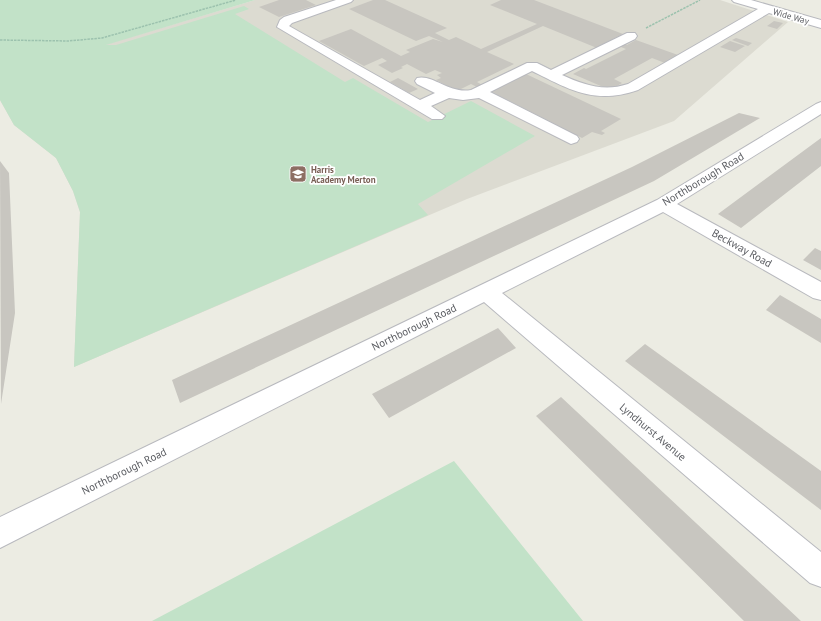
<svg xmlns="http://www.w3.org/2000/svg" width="821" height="621" viewBox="0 0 821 621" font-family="'PT Sans',sans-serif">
<rect width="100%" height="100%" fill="#ecece3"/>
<path fill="#dcdbd1" d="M255 0H720L788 22 674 121 467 199 74 367 80 212 73 191 56 158 14 125 0 100V76Z"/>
<path fill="#c2e2c8" d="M0 0H255L106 45H116L244 6 249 9 235 14 345 82 353 78 428 122 471 101 535 136 418 204 428 215 74 367 80 212 73 191 56 158 14 125 0 100Z
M454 461 583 621H152Z"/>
<path fill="#c8c6c0" d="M279 0H306L316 5 279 17 259 7Z
M373 0H385L447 28 435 33 449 40 456 37 481 49 537 24 490 5 501 0H534L623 34 613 39 627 45 636 40 678 55 665 63 652 58 614 79 622 83 610 90 573 74 584 68 586 69 626 49 608 42 597 48 543 26 487 52 514 64 477 82 484 86 479 88 471 84 457 91 436 80 441 78 437 75 442 73 435 70 426 74 407 64 401 67 403 68 392 73 378 65 387 61 382 58 364 66 319 41 351 29 401 56 410 52 406 50 433 39 443 42 429 36 416 41 349 9Z
M774 21 783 23 777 29 767 26Z
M736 38 752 43 748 46 732 40Z
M730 41 745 46 735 52 720 47Z
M526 74 621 119 601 131 605 133 602 135 592 132 582 138 490 91Z
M398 78 418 89 409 93 390 82Z
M739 113 760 118 654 181 180 403 172 380 632 167Z
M821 138V166L741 228 718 214Z
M0 161 9 173 15 313 1 404Z
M815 248 821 251V270L803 260Z
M780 295 821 319V343L766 310Z
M498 328 516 348 389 418 372 394Z
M645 344 821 471V510L625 361Z
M561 397 801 621H744L536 416Z"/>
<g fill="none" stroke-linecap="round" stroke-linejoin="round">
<g stroke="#b8b9be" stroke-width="2">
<path id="minor" d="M336 0H353L351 2 292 23 289 26 420 100 435 93 417 84 415 81 417 78C433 74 449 94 471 90L527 63H537L551 70 627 33H635L637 36 635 39 562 75C584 85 604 92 628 84L758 9 734 2 732 0H751L821 20V28L769 13 638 90C595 105 570 90 532 71L490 92 577 136 579 139 577 142 571 144 479 98 463 100 449 98 431 106 445 116 442 119H432L277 27 280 20 284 17Z
M821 102V114L677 204 821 282V300L813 298 663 212 502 293 821 552V587L810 583 484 302 0 548V517L657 200 816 104Z"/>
</g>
<path stroke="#9cc2ae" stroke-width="1.5" stroke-dasharray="2.5 1" stroke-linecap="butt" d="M646 28 700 0
M0 40 68 41 102 38 236 0"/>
<use href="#minor" fill="#fff" fill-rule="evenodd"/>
</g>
<defs>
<g id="school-square" transform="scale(0.9)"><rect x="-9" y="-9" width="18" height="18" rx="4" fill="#8d6e63" stroke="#fff"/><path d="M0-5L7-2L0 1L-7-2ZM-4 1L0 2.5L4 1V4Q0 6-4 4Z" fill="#fff"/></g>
</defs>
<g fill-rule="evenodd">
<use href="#school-square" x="298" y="174"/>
</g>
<g text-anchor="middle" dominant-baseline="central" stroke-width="3.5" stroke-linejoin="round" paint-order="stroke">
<g font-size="9" fill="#5b5d62" stroke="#fff">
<text transform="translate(791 16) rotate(16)">Wide Way</text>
</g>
<g font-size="9" font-weight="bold" fill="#785e54" stroke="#fff" text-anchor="start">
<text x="311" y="169">Harris<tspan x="311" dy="10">Academy Merton</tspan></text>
</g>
<g font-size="11" fill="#5b5d62" stroke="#fff">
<text transform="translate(703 179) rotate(-31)">Northborough Road</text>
<text transform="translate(742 248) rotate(29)">Beckway Road</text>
<text transform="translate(414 327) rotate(-26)">Northborough Road</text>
<text transform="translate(653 432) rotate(40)">Lyndhurst Avenue</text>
<text transform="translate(124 471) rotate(-26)">Northborough Road</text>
</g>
</g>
</svg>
